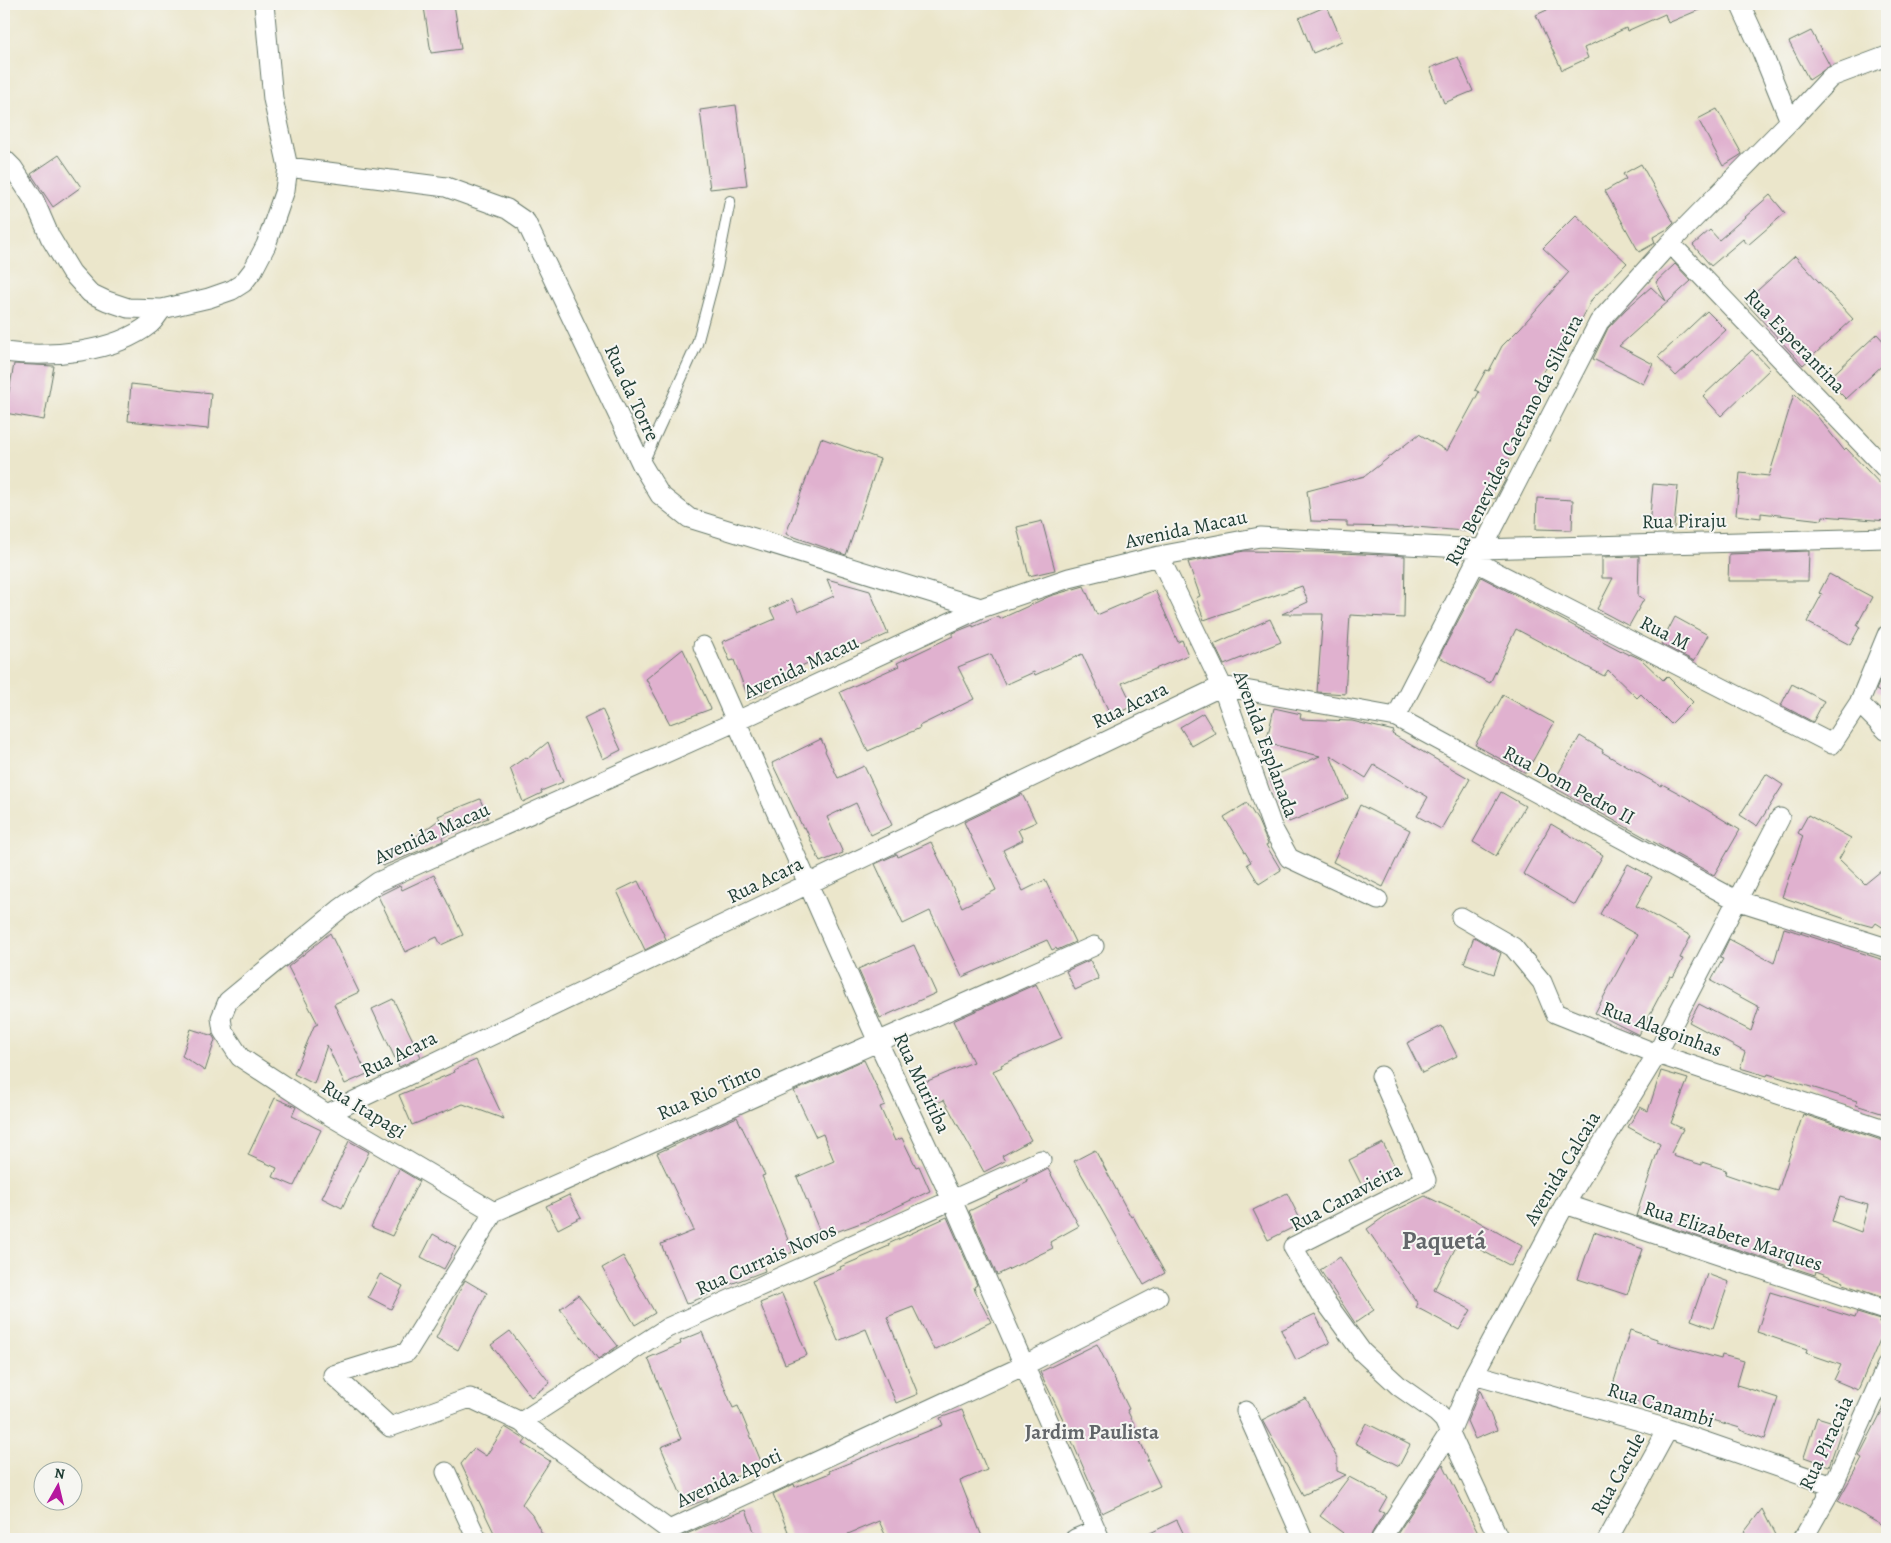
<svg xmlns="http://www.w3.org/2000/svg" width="1891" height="1543" viewBox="0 0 1891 1543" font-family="Alegreya,serif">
<rect width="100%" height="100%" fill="#f6f6f2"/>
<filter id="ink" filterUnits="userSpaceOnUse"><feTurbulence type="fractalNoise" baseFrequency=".02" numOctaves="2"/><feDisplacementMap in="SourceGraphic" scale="10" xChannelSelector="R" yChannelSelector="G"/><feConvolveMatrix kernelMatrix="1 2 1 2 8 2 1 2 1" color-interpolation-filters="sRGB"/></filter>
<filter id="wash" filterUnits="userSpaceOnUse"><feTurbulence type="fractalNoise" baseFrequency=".0096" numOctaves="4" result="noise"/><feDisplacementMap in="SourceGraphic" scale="20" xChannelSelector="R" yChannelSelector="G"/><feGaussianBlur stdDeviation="1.12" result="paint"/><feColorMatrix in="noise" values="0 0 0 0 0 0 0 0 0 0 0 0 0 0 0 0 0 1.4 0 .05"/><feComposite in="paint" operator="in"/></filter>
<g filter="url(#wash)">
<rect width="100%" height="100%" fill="#ebe6cb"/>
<g id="blocks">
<path fill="#e0b1cf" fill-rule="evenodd" d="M448 4H454L461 49 431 53 424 7Z
M1560 4H1713L1668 23 1665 14 1627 31 1626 28 1584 48 1588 58 1562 70 1536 15Z
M1327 6 1342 41 1313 53 1299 18Z
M1811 31 1830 66 1809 80 1789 42Z
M1458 57 1473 91 1444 103 1430 68Z
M736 105 747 185 710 189 700 110Z
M1717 109 1742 154 1723 166 1698 119Z
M59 155 81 187 53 207 31 174Z
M1641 164 1674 223 1669 228 1653 237 1655 243 1639 252 1605 191 1626 179 1623 174Z
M1770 195 1785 213 1748 245 1743 239 1711 266 1693 245 1710 230 1719 240Z
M1576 215 1627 263 1592 299 1583 317 1539 378 1544 383 1525 420 1529 422 1501 476 1506 479 1495 499 1491 497 1475 532 1416 527 1397 528V527L1347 526V522L1311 521 1307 491 1365 476 1419 434 1447 451 1479 392 1475 390 1486 370 1489 371 1502 346 1521 327 1569 272 1543 248Z
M1795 256 1853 319 1803 365 1745 302Z
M1675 264 1691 281 1619 346 1653 364 1643 384 1593 359 1608 328 1626 309 1651 287 1666 301 1656 282Z
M1707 311 1726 330 1676 376 1658 357Z
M1877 334 1887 345V361L1846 399 1827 380Z
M1752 350 1770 369 1721 416 1703 396Z
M14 364 54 366 44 420 5 413Z
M131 384 211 393 208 429 128 421Z
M1794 394 1817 416 1844 450 1846 448 1887 491V521L1823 516 1822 520 1761 513V518L1736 515 1740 473 1769 476Z
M821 438 880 459 846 555 786 534Z
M1653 484 1678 486 1674 528 1649 526Z
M1537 498 1573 500 1572 530 1536 529Z
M1042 521 1055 570 1029 576 1017 527Z
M1244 551 1319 552 1405 556 1404 618 1350 615 1345 694 1317 692 1323 614H1282L1308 602 1302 586 1204 620 1196 598 1200 596 1188 562Z
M1809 551 1808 581H1728L1729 554Z
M1639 556 1638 596 1644 599 1629 626 1597 609 1613 578H1602V557Z
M1829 574 1872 597 1857 625 1860 627 1850 645 1807 622 1822 594 1819 593Z
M1481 577 1629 655 1630 654 1641 659 1663 680 1667 676 1693 702 1671 724 1641 694 1637 698 1608 670 1604 676 1516 629 1490 683 1439 657Z
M827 579 870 591 888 634 828 661 825 655 795 669 798 677 749 700 734 660 730 661 722 642 775 619 770 609 792 599 798 612 834 596Z
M1084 586 1097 615 1155 590 1178 642 1182 640 1188 655 1122 683 1133 706 1111 716 1082 654 1035 675 1034 672 1005 685 991 654 958 667 974 699 919 726 920 728 868 751 840 692 899 666 897 663 953 636V633L973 625V627L999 616 1000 619 1050 596Z
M1675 617 1708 635 1694 661 1661 644Z
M1270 619 1281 642 1224 665 1214 644Z
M683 649 711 709 670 724 646 679Z
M1887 664V696L1876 690Z
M1792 684 1824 701 1813 722 1781 705Z
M1503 695 1554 723 1526 773 1475 745Z
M1274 708 1301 714 1300 719 1352 721 1394 731 1392 734 1470 779 1441 829 1417 816 1428 797 1374 765 1366 778 1330 755 1348 798 1289 822 1269 778 1320 756 1266 743Z
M602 709 621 750 603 759 584 718Z
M1203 713 1215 733 1192 746 1180 727Z
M1580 736 1603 750 1602 752 1631 769 1661 786 1662 784 1686 797 1740 830 1714 875 1551 786Z
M821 739 826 750 825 751 838 778 864 766 892 825 871 835 856 803 827 817 843 853 820 862 805 827 803 828 772 763Z
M548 742 563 782 541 791 542 793 523 802 510 768 526 757 527 759Z
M1766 774 1783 785 1757 826 1740 815Z
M1501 792 1525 806 1496 856 1473 842Z
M1022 794 1036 822 1018 830 1023 840 1003 850 1023 891 1045 880 1075 942 1057 950 1056 948 1052 950 1047 940 962 977 930 911 903 924 875 864 897 854 898 857 931 842 962 907 996 890 964 822Z
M480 799 488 818 442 837 443 841 383 866 381 862 440 819 438 816Z
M1247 803 1258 821 1268 844 1266 845 1281 870 1259 884 1247 864 1251 862 1224 817Z
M1360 805 1410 830 1383 887 1333 862Z
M1808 815 1851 838 1839 859 1865 884 1887 866V930L1876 923 1873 927 1851 921 1782 897 1803 836 1798 833Z
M1551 824 1603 855 1575 905 1523 874Z
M1628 864 1652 877 1636 906 1691 936 1680 958 1683 959 1673 977 1670 976 1639 1035 1595 1013 1637 935 1600 914Z
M434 875 463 935 441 945 437 937 405 952 378 896 400 885 402 890Z
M638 881 666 939 645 950 617 891Z
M1784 928 1887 961V1115L1856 1105 1857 1101 1768 1074 1767 1076 1740 1068 1745 1052 1689 1022 1699 1004 1751 1031 1759 1007 1711 981 1723 959 1720 958 1729 939 1774 963Z
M330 933 359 992 334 1004 367 1074 345 1084 327 1045 314 1084 294 1074 314 1026 318 1024 288 967Z
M1474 937 1501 953 1494 974 1464 963Z
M914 945 936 993 880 1018 858 969Z
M1090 960 1099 979 1075 990 1066 971Z
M1036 984 1062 1038 1001 1065 1002 1067 993 1071 1031 1140 1002 1156 1005 1161 984 1172 944 1100 927 1107 918 1085 973 1062 953 1021Z
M393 999 421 1057 399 1067 372 1009Z
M1442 1026 1457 1056 1422 1073 1407 1043Z
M191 1029 213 1036 215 1040 205 1071 182 1056Z
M476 1060 504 1119 463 1104 412 1125 399 1095 455 1072 454 1070Z
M864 1060 885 1105 880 1107 895 1141 902 1138 916 1167 919 1166 930 1191 869 1220 822 1237 797 1177 834 1161 823 1134 816 1137 794 1091Z
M1661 1071 1688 1079 1671 1123 1683 1129 1671 1153 1674 1154 1673 1156 1702 1165V1162L1726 1170 1725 1174 1757 1185 1778 1191 1803 1114 1887 1142V1299L1843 1284 1844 1282 1816 1271 1815 1275 1636 1216 1660 1144 1628 1127 1640 1107 1648 1111ZM1840 1197 1868 1205 1861 1232 1832 1221Z
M275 1098 296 1107 292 1116 321 1130 294 1186 273 1177 277 1168 248 1155Z
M737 1117 765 1175 762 1176 793 1252 763 1265 765 1271 707 1293 708 1295 686 1304 661 1244 693 1231V1228L657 1153Z
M349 1141 369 1152 342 1208 322 1198Z
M1383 1143 1398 1173 1364 1190 1349 1160Z
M1095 1150 1131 1217 1133 1216 1165 1273 1144 1285 1074 1161Z
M399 1169 419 1181 392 1236 371 1227Z
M1048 1169 1079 1226 1050 1242 1053 1248 997 1275 969 1211 1028 1182 1027 1180Z
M1287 1193 1302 1223 1268 1240 1253 1210Z
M569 1195 581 1217 558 1229 546 1206Z
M1425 1196 1472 1218 1522 1246 1511 1266 1460 1239 1434 1290 1471 1310 1459 1330 1416 1307 1418 1304 1367 1229 1388 1214Z
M947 1217 977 1285 974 1287 975 1291 991 1322 934 1350 913 1307 887 1317 918 1394 896 1403 866 1329 838 1341 813 1280 841 1269 840 1267 889 1246 888 1244Z
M1594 1232 1643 1249 1627 1295 1578 1279Z
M433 1234 456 1247 444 1269 421 1257Z
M623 1256 655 1313 635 1325 602 1268Z
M1340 1257 1374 1310 1355 1323 1320 1270Z
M380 1274 403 1286 391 1309 368 1297Z
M1707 1274 1729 1282 1713 1328 1691 1320Z
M465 1280 487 1293 458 1350 436 1338Z
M1770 1292 1855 1318 1857 1313 1880 1320 1879 1323 1886 1326 1858 1390 1834 1380 1841 1365 1806 1353 1807 1349 1757 1332Z
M782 1294 807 1355 785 1364 760 1303Z
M578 1295 618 1346 598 1359 560 1309Z
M1315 1314 1330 1343 1296 1360 1281 1330Z
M1630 1330 1657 1339V1341L1721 1359 1722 1355 1744 1361 1737 1385 1778 1398 1765 1439 1740 1430V1428L1686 1412 1684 1417 1610 1394Z
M510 1331 550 1383 531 1397 491 1345Z
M702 1332 733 1408 738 1406 763 1466 728 1480 729 1483 705 1493 708 1499 686 1507 661 1447 681 1439 648 1358 681 1344 680 1341Z
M1097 1344 1129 1409 1127 1410 1138 1432 1136 1433 1149 1460H1147L1160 1486 1102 1513 1092 1493 1094 1492 1071 1439 1072 1438 1040 1372Z
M1480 1390 1497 1430 1475 1439 1467 1421Z
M1306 1398 1337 1458V1471L1346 1475 1303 1495 1262 1420Z
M1887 1401V1528L1838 1501 1862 1458 1859 1456Z
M962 1410 987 1470 960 1481 983 1539H887L879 1521 848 1534V1536L841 1539H791L773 1494 794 1484 795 1487 830 1473 829 1471 943 1425 940 1418Z
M1817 1417 1843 1425 1829 1466 1804 1457Z
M1366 1423 1410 1445 1399 1466 1355 1443Z
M505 1427 526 1440 523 1444 550 1461 522 1504 532 1515 545 1539H497L461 1464 474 1448 486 1456Z
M1443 1464 1481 1539H1394Z
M1349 1477 1387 1497 1379 1511 1384 1513 1372 1533 1370 1539H1339L1343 1533 1320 1516Z
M1762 1509 1777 1539H1739Z
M746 1510 757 1539H676L700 1528Z
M1177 1520 1186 1539H1138Z"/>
</g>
</g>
<g filter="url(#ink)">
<use href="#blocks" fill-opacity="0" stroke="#667869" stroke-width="1"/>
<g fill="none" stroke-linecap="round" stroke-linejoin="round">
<g stroke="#667869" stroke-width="12">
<path id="service" d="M642 465 697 344 717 268 730 201"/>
</g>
<g stroke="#667869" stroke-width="21">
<path id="minor" d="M1740 4 1762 52 1790 121
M4 159 13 168 34 200 50 237 71 272 90 293 107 301 128 308 162 309 209 298 232 290 243 283 253 270 266 245 285 190 288 167 273 99 264 4
M288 167 446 187 507 209 526 222 642 465 660 495 689 518 981 608
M1670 243 1887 470
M4 352C48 358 114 353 150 324 155 320 158 314 162 309
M1159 556 1222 686 1273 829 1289 858 1378 900
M1476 562 1832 744 1859 703 1887 635
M703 646 878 1042 952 1200 1100 1539
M1859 703 1887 731
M1396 717 1599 322 1670 243 1790 121 1831 77 1887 56
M1461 917 1513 947 1542 982 1555 1013 1657 1054 1887 1130
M1094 946 494 1212 407 1352 333 1375 390 1427 470 1398 521 1422 669 1530 1025 1365 1158 1297
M1381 1076 1426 1180 1293 1247 1322 1297 1362 1352 1400 1387 1437 1413 1444 1420 1499 1539
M327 1114 1222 686 1396 717 1736 900 1887 948
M1565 1204 1887 1311
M494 1212 327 1114 240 1057 223 1031 221 1018 228 1001 340 909 378 882 737 721 981 608 1069 578 1159 556 1260 537 1481 549 1887 538
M1474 1374 1668 1429 1833 1486
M1246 1411 1303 1539
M521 1422 667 1328 1041 1160
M446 1472 477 1539
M1075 1539 1096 1530
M1381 1539 1450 1432 1474 1374 1565 1204 1657 1054 1780 818
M1608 1539 1668 1429
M1803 1539 1833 1486 1887 1365"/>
</g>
<use href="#service" stroke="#fff" stroke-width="10"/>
<use href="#minor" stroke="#fff" stroke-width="19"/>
</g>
</g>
<g text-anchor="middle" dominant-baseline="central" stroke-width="4" stroke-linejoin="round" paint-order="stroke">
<g font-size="20" fill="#1f3d34" stroke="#f6f6f2">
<text transform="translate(1795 341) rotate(46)">Rua Esperantina</text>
<text transform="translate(632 393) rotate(65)">Rua da Torre</text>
<text transform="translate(1514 440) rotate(-63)">Rua Benevides Caetano da Silveira</text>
<text transform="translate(1684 521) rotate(-1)">Rua Piraju</text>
<text transform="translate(1186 529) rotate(-12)">Avenida Macau</text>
<text transform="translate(1665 633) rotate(27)">Rua M</text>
<text transform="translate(801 667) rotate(-25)">Avenida Macau</text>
<text transform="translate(1130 705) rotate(-26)">Rua Acara</text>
<text transform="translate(1266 744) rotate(70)">Avenida Esplanada</text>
<text transform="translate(1569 785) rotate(28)">Rua Dom Pedro II</text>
<text transform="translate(432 833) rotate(-24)">Avenida Macau</text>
<text transform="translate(765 880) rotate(-26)">Rua Acara</text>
<text transform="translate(1662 1029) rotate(20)">Rua Alagoinhas</text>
<text transform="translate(399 1054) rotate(-26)">Rua Acara</text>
<text transform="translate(922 1083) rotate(65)">Rua Muritiba</text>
<text transform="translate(709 1092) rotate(-24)">Rua Rio Tinto</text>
<text transform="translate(364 1109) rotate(31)">Rua Itapagi</text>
<text transform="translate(1562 1168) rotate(-59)">Avenida Calcaia</text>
<text transform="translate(1346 1197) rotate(-28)">Rua Canavieira</text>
<text transform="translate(1733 1236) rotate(18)">Rua Elizabete Marques</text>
<text transform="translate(766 1259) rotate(-24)">Rua Currais Novos</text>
<text transform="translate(1661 1405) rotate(17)">Rua Canambi</text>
<text transform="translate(1826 1443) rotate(-65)">Rua Piracaia</text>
<text transform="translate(1618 1474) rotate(-61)">Rua Cacule</text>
<text transform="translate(729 1478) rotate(-25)">Avenida Apoti</text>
</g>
<g font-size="21" font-weight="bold" fill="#63666a" stroke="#f6f6f2">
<text x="1092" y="1432">Jardim Paulista</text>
</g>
<g font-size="25" font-weight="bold" fill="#63666a" stroke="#f6f6f2">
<text x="1444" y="1241">Paquetá</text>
</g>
</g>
<rect width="1891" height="1543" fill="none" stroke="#f6f6f2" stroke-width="20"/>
<g transform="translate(58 1486) rotate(8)"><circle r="24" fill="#f6f6f2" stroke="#a0aca6"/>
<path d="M0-4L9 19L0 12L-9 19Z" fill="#b5179e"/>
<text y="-8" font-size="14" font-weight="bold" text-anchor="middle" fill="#1f3d34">N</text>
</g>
</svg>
